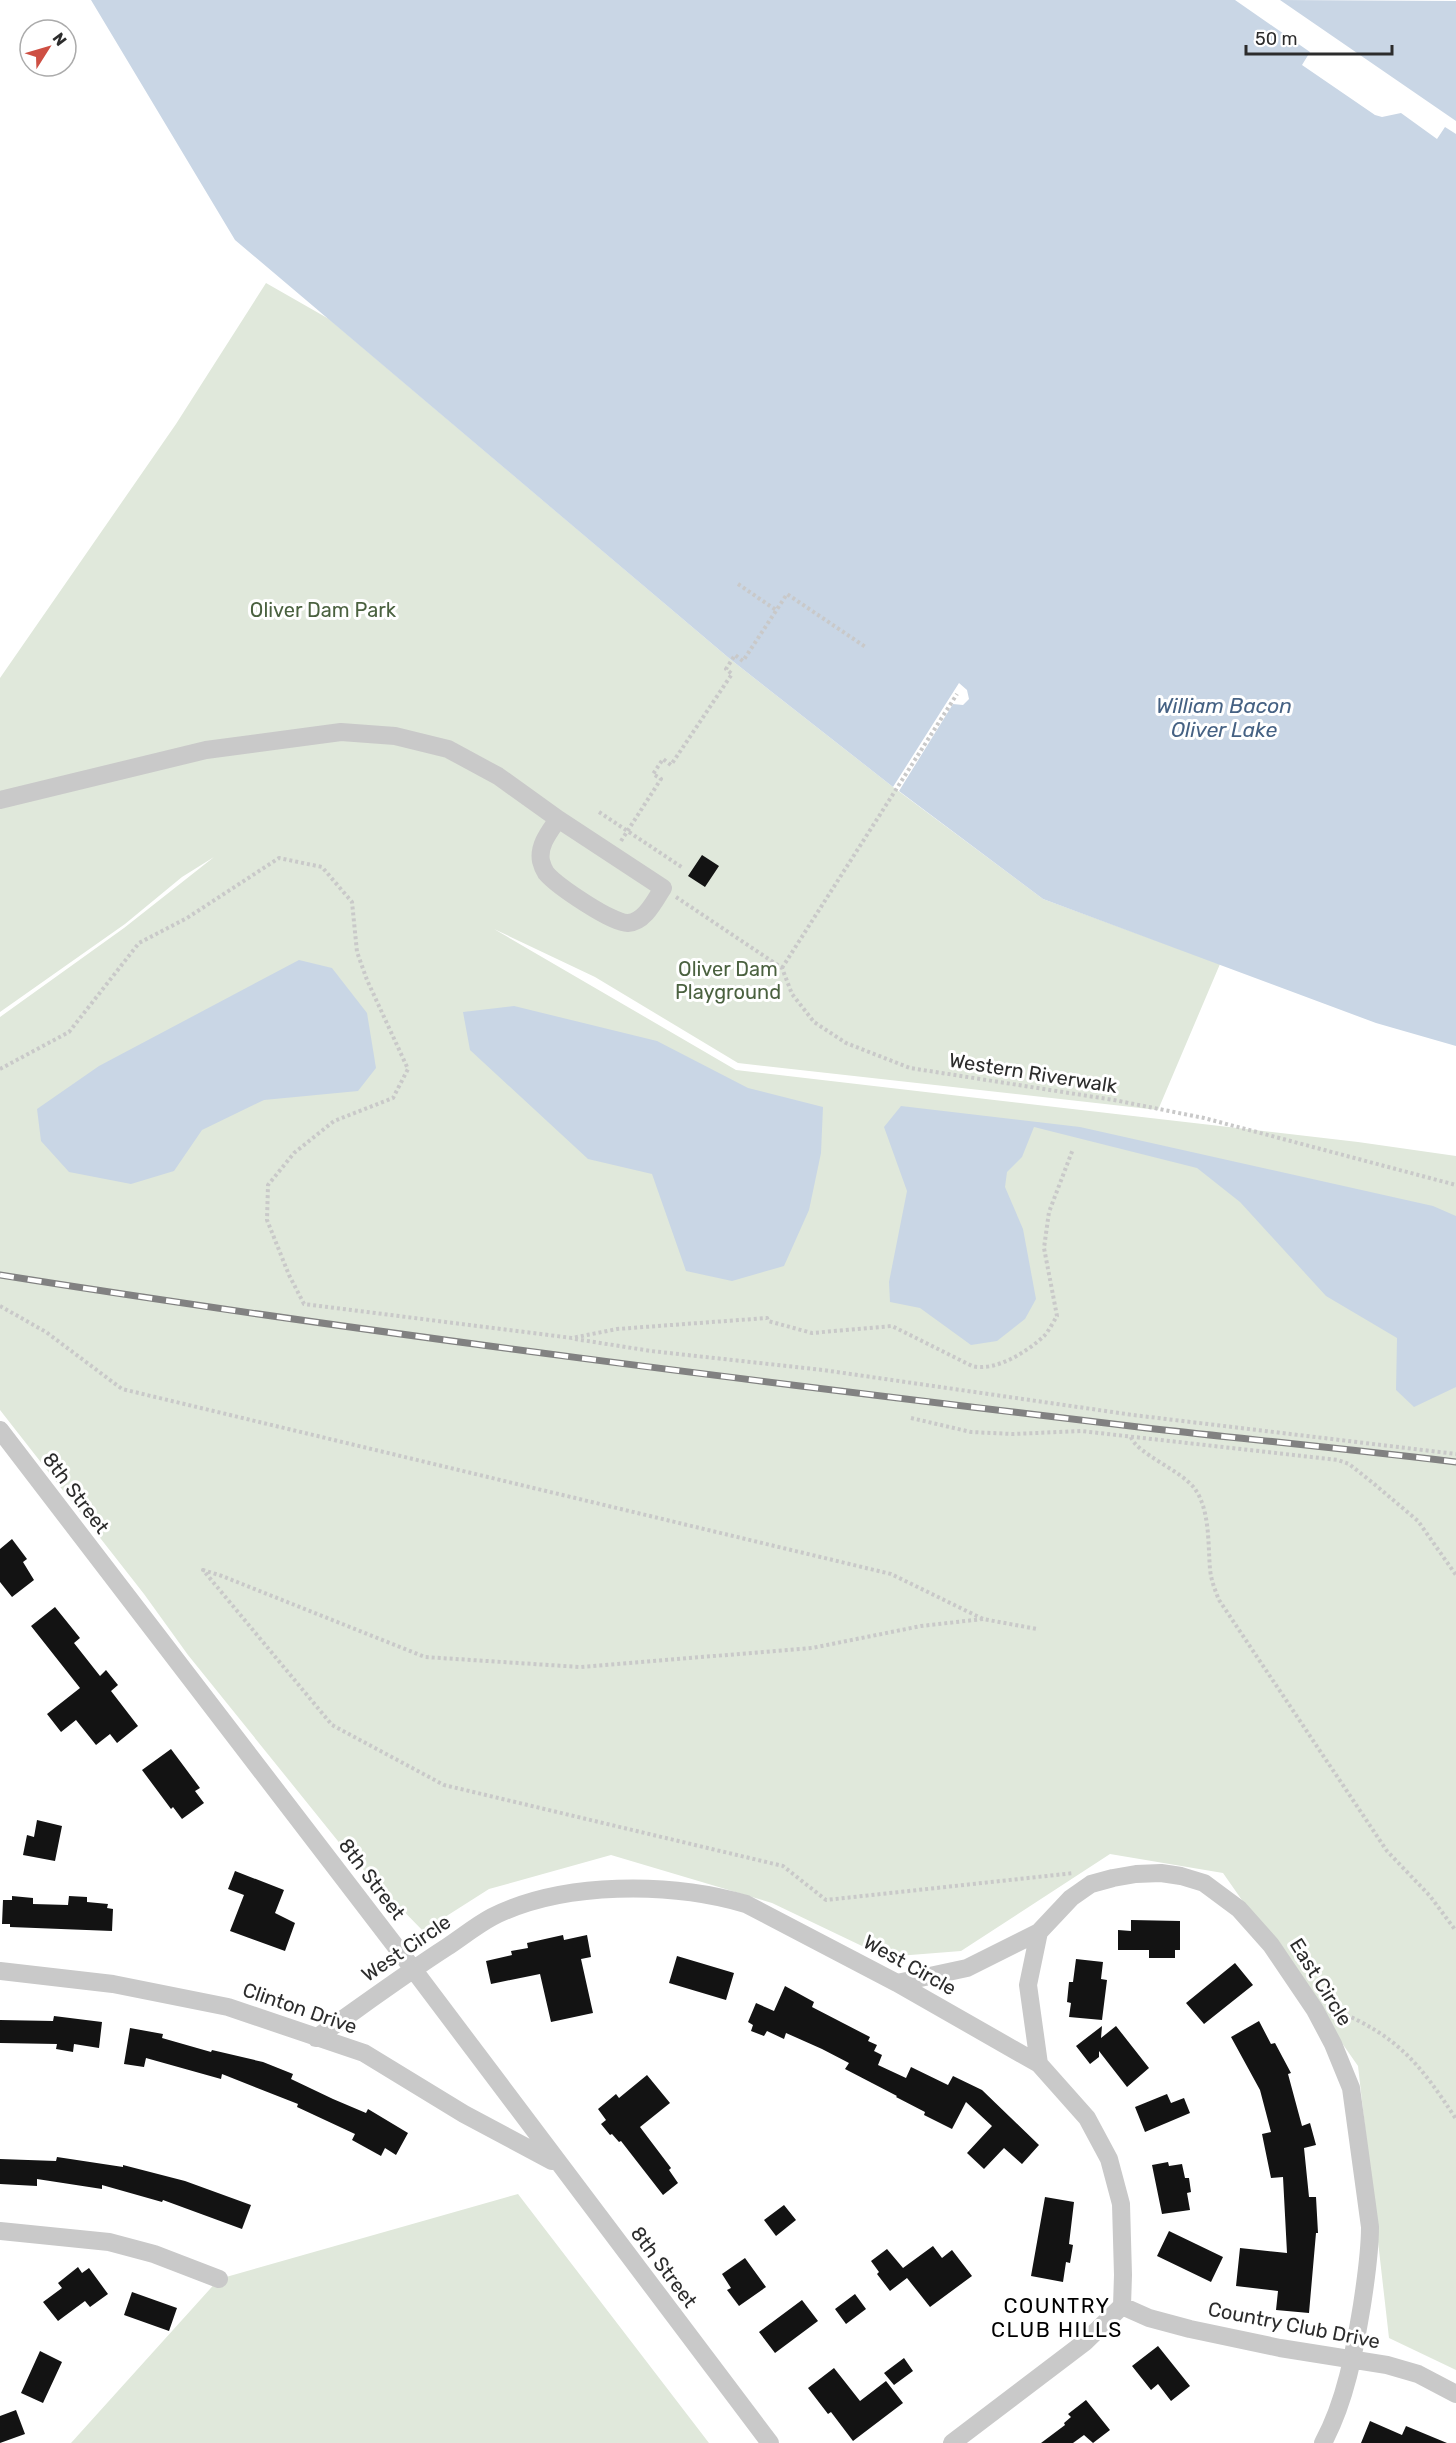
<svg xmlns="http://www.w3.org/2000/svg" width="1456" height="2443" viewBox="0 0 1456 2443" font-family="Rubik,sans-serif">
<rect width="100%" height="100%" fill="#fff"/>
<path fill="#e0e8db" d="M266 283 329 319 730 659 893 787 1043 899 1220 964 1158 1110 738 1063 595 977 494 929 736 1070 1358 1142 1456 1156V2370L1389 2338 1358 2066 1223 1873 1110 1854 961 1951 885 1957 772 1903 611 1855 489 1889 423 1931 350 1856 188 1655 144 1594 0 1410V1017L124 928 214 857 182 877 125 924 0 1012V678L176 424Z
M518 2194 709 2443H71L219 2279Z"/>
<path fill="#c9d6e5" d="M91 0H1235L1310 52 1302 65 1375 115 1382 117 1401 113 1437 139 1445 127 1456 134V1046L1376 1023 1043 899 899 791 953 704 963 705 969 699 967 690 959 683 893 787 730 659 235 240Z
M1280 0 1456 1V121Z
M299 960 332 968 367 1013 376 1068 358 1091 264 1100 202 1130 174 1171 131 1184 69 1172 41 1141 37 1109 99 1066Z
M514 1006 657 1041 748 1088 823 1107 821 1153 809 1210 784 1266 732 1281 686 1271 652 1174 588 1159 470 1050 463 1012Z
M901 1106 1080 1127 1433 1206 1456 1216V1387L1414 1407 1396 1390 1397 1338 1326 1296 1240 1202 1197 1168 1034 1127 1022 1157 1007 1172 1005 1187 1023 1229 1036 1299 1025 1319 997 1341 971 1345 920 1308 890 1302 889 1282 907 1191 884 1127Z"/>
<path fill="#131313" d="M702 855 719 866 705 887 688 876Z
M12 1539 27 1559 23 1562 34 1580 12 1597 0 1582V1549Z
M55 1607 80 1638 74 1643 100 1676 106 1670 118 1685 111 1691 138 1726 117 1743 110 1734 96 1745 76 1720 61 1732 47 1714 80 1688 31 1626Z
M171 1749 200 1788 195 1791 204 1803 182 1819 173 1807 171 1809 142 1770Z
M37 1820 62 1826 55 1861 23 1855 27 1835 34 1837Z
M235 1871 284 1890 275 1913 295 1923 285 1951 230 1931 244 1895 228 1889Z
M12 1896 33 1898V1904L68 1905 69 1896 87 1897V1902L108 1904 107 1908 113 1909 112 1931 10 1927V1924H2L3 1900H12Z
M1131 1920 1180 1921V1950H1175V1958H1149V1950H1118V1930L1131 1931Z
M563 1935 564 1940 587 1935 591 1957 581 1959 593 2013 551 2022 540 1974 491 1984 486 1961 512 1955 511 1951 528 1948 527 1943Z
M677 1956 734 1973 726 2000 669 1983Z
M1076 1959 1103 1962 1101 1979 1107 1980 1102 2020 1069 2017 1071 2003 1067 2002 1069 1982H1073Z
M1235 1963 1253 1985 1204 2024 1186 2003Z
M785 1986 814 2002 812 2007 870 2037 868 2041 877 2045 874 2051 882 2055 878 2065 906 2078 911 2067 948 2085 953 2076 982 2090 1039 2145 1022 2164 1004 2148 984 2169 967 2153 992 2126 966 2102 952 2129 924 2115 925 2112 896 2097 897 2096 845 2069 849 2063 822 2049 786 2033 784 2039 767 2031 764 2036 751 2031 753 2025 748 2022 756 2003 774 2011Z
M54 2016 102 2022 99 2048 74 2044 73 2052 56 2049 57 2044 0 2043V2020L53 2021Z
M1259 2021 1271 2044 1275 2043 1291 2073 1288 2074 1302 2126 1310 2123 1316 2145 1304 2148 1309 2197H1316L1318 2233H1316L1309 2313 1276 2310 1278 2291 1236 2286 1240 2248 1287 2253 1283 2177 1271 2178 1262 2134 1271 2132 1260 2090 1231 2037Z
M1102 2026 1101 2038 1116 2026 1149 2068 1127 2087 1099 2051V2057L1090 2064 1076 2046Z
M130 2028 163 2034 162 2038 211 2052 212 2050 263 2062 293 2074 291 2079 333 2099 366 2113 368 2109 408 2133 396 2155 385 2148 381 2156 352 2140 355 2134 297 2107 298 2104 222 2074 221 2079 146 2058 144 2067 124 2064Z
M647 2075 670 2103 640 2127 671 2168 669 2170 678 2183 663 2195 621 2141 619 2142 612 2134 610 2135 601 2124 606 2120 598 2109 616 2094 619 2098Z
M1167 2094 1171 2103 1184 2098 1190 2113 1145 2132 1135 2107Z
M57 2157 123 2167V2165L185 2181 251 2205 242 2229 163 2200 162 2202 102 2185V2189L37 2179V2186L0 2184V2159L56 2161Z
M1168 2162 1169 2166 1182 2164 1185 2178H1189L1191 2192 1187 2193 1190 2210 1162 2214 1152 2165Z
M1045 2197 1074 2202 1069 2244 1073 2245 1070 2263 1066 2262 1063 2282 1031 2276Z
M784 2205 796 2220 776 2236 764 2220Z
M1169 2231 1223 2257 1211 2282 1157 2256Z
M933 2246 942 2258 952 2250 972 2276 930 2307 907 2278 890 2291 877 2274 879 2272 871 2261 887 2249 903 2268Z
M745 2258 766 2287 739 2306 727 2290 731 2288 722 2274Z
M78 2267 82 2273 89 2268 108 2294 90 2307 85 2301 58 2321 43 2302 62 2288 58 2283Z
M132 2292 177 2308 169 2331 124 2315Z
M855 2294 866 2309 846 2324 835 2309Z
M802 2300 818 2321 775 2353 759 2332Z
M1158 2346 1190 2386 1171 2401 1158 2384 1151 2390 1132 2366Z
M40 2351 62 2362 43 2403 21 2393Z
M904 2358 913 2371 894 2385 884 2373Z
M834 2368 860 2401 886 2381 903 2403 853 2441 831 2412 828 2414 808 2388Z
M1086 2400 1110 2430 1093 2443 1084 2435 1073 2443H1041L1065 2425 1064 2423 1071 2417 1068 2414Z
M16 2410 25 2434 0 2443V2416Z
M1370 2421 1402 2435 1406 2426 1447 2443H1361Z"/>
<g fill="none" stroke-linecap="round" stroke-linejoin="round">
<path stroke="#c9c9c9" stroke-width="4" stroke-dasharray="3 3" stroke-linecap="butt" d="M738 584 776 610
M599 812 683 868
M621 841 661 779 653 774 663 759 671 765 732 674 726 669 735 655 743 661 787 594 867 648
M676 897 782 968 792 994 814 1022 846 1043 910 1068 1114 1100 1204 1118 1456 1185
M782 968 957 694
M0 1069 69 1032 139 943 187 918 279 858 322 867 352 902 357 952 367 980 408 1069 393 1098 334 1121 294 1153 268 1185 267 1220 289 1275 304 1304 572 1338 617 1329 767 1318 768 1321 812 1333 892 1326 972 1366C995 1372 1027 1352 1044 1336 1049 1331 1053 1322 1057 1316L1044 1248 1049 1212 1073 1149
M0 1306 46 1332 122 1389 891 1574 983 1619 1037 1629
M575 1339 651 1351 823 1370 1133 1415 1456 1454
M911 1418 971 1432 1013 1434 1081 1431 1338 1460 1349 1464 1373 1483 1418 1521 1456 1575
M1131 1437C1137 1454 1181 1470 1195 1489 1210 1510 1208 1545 1210 1569 1211 1580 1215 1590 1219 1600L1387 1851 1430 1896 1456 1931
M983 1619 921 1626 812 1648 580 1667 425 1657 222 1576 203 1570 332 1725 444 1785 783 1866 826 1900 1074 1873
M1335 2010C1398 2036 1420 2064 1456 2119"/>
<path stroke="#c9c9c9" stroke-width="18" d="M0 800 206 750 341 732 395 736 448 749 498 776 558 819 663 888C655 900 645 922 628 923 613 924 557 886 546 873 544 870 542 865 541 861 538 845 550 831 558 819
M0 1430 413 1969 770 2443
M0 1971 113 1984 228 2007 364 2053 464 2114 552 2161
M897 1983 967 1968 1039 1932
M316 2038C359 2008 402 1976 447 1947 462 1937 477 1925 492 1917 563 1881 671 1882 746 1904L897 1983 1039 2064 1087 2118 1109 2159 1121 2204 1123 2275 1122 2306 1085 2342 952 2443
M1039 2064 1028 1985 1039 1932 1071 1898 1091 1884 1113 1878 1136 1874 1161 1873 1181 1876 1204 1883 1239 1909 1271 1945 1315 2010 1333 2044 1351 2088 1370 2227C1370 2253 1366 2279 1362 2305 1354 2353 1346 2400 1323 2443
M0 2231 109 2242 154 2254 219 2279
M1122 2306 1149 2318 1190 2329 1280 2348 1387 2365 1418 2374 1456 2394"/>
<g stroke="#818181" stroke-width="7">
<path id="rail" d="M0 1275C384 1336 770 1383 1155 1429 1255 1440 1356 1450 1456 1462"/>
</g>
<use href="#rail" stroke="#fff" stroke-width="4.5" stroke-dasharray="14" stroke-linecap="butt"/>
</g>
<g text-anchor="middle" dominant-baseline="central" stroke-width="6" stroke-linejoin="round" paint-order="stroke">
<g font-size="20" fill="#4a613f" stroke="#fff">
<text x="323" y="610">Oliver Dam Park</text>
<text x="728" y="969">Oliver Dam<tspan x="728" dy="23">Playground</tspan></text>
</g>
<g font-size="20" fill="#2c2c2c" stroke="#fff">
<text transform="translate(1033 1073) rotate(9)">Western Riverwalk</text>
<text transform="translate(76 1493) rotate(53)">8th Street</text>
<text transform="translate(372 1879) rotate(53)">8th Street</text>
<text transform="translate(406 1948) rotate(-34)">West Circle</text>
<text transform="translate(910 1965) rotate(29)">West Circle</text>
<text transform="translate(1321 1982) rotate(58)">East Circle</text>
<text transform="translate(300 2008) rotate(19)">Clinton Drive</text>
<text transform="translate(664 2267) rotate(53)">8th Street</text>
<text transform="translate(1294 2325) rotate(11)">Country Club Drive</text>
</g>
<g font-size="21" font-style="italic" fill="#456183" stroke="#fff">
<text x="1224" y="705">William Bacon<tspan x="1224" dy="24">Oliver Lake</tspan></text>
</g>
<g font-size="21" letter-spacing="1.5" fill="#000" stroke="#fff">
<text x="1057" y="2305">COUNTRY<tspan x="1057" dy="24">CLUB HILLS</tspan></text>
</g>
</g>
<g transform="translate(48 48) rotate(53)"><circle r="28" fill="#ffffff" stroke="#ababab" stroke-width="1.5"/>
<path d="M0-4.5L10 22L0 15L-10 22Z" fill="#ce4f43"/>
<text y="-9" font-size="16" font-weight="bold" text-anchor="middle" fill="#2c2c2c">N</text>
</g>
<path d="M1246 45v9h146v-9" fill="none" stroke="#2c2c2c" stroke-width="3"/>
<text x="1255" y="45" font-size="18" fill="#2c2c2c" stroke="#ffffff" stroke-width="4.5" paint-order="stroke">50 m</text>
</svg>
